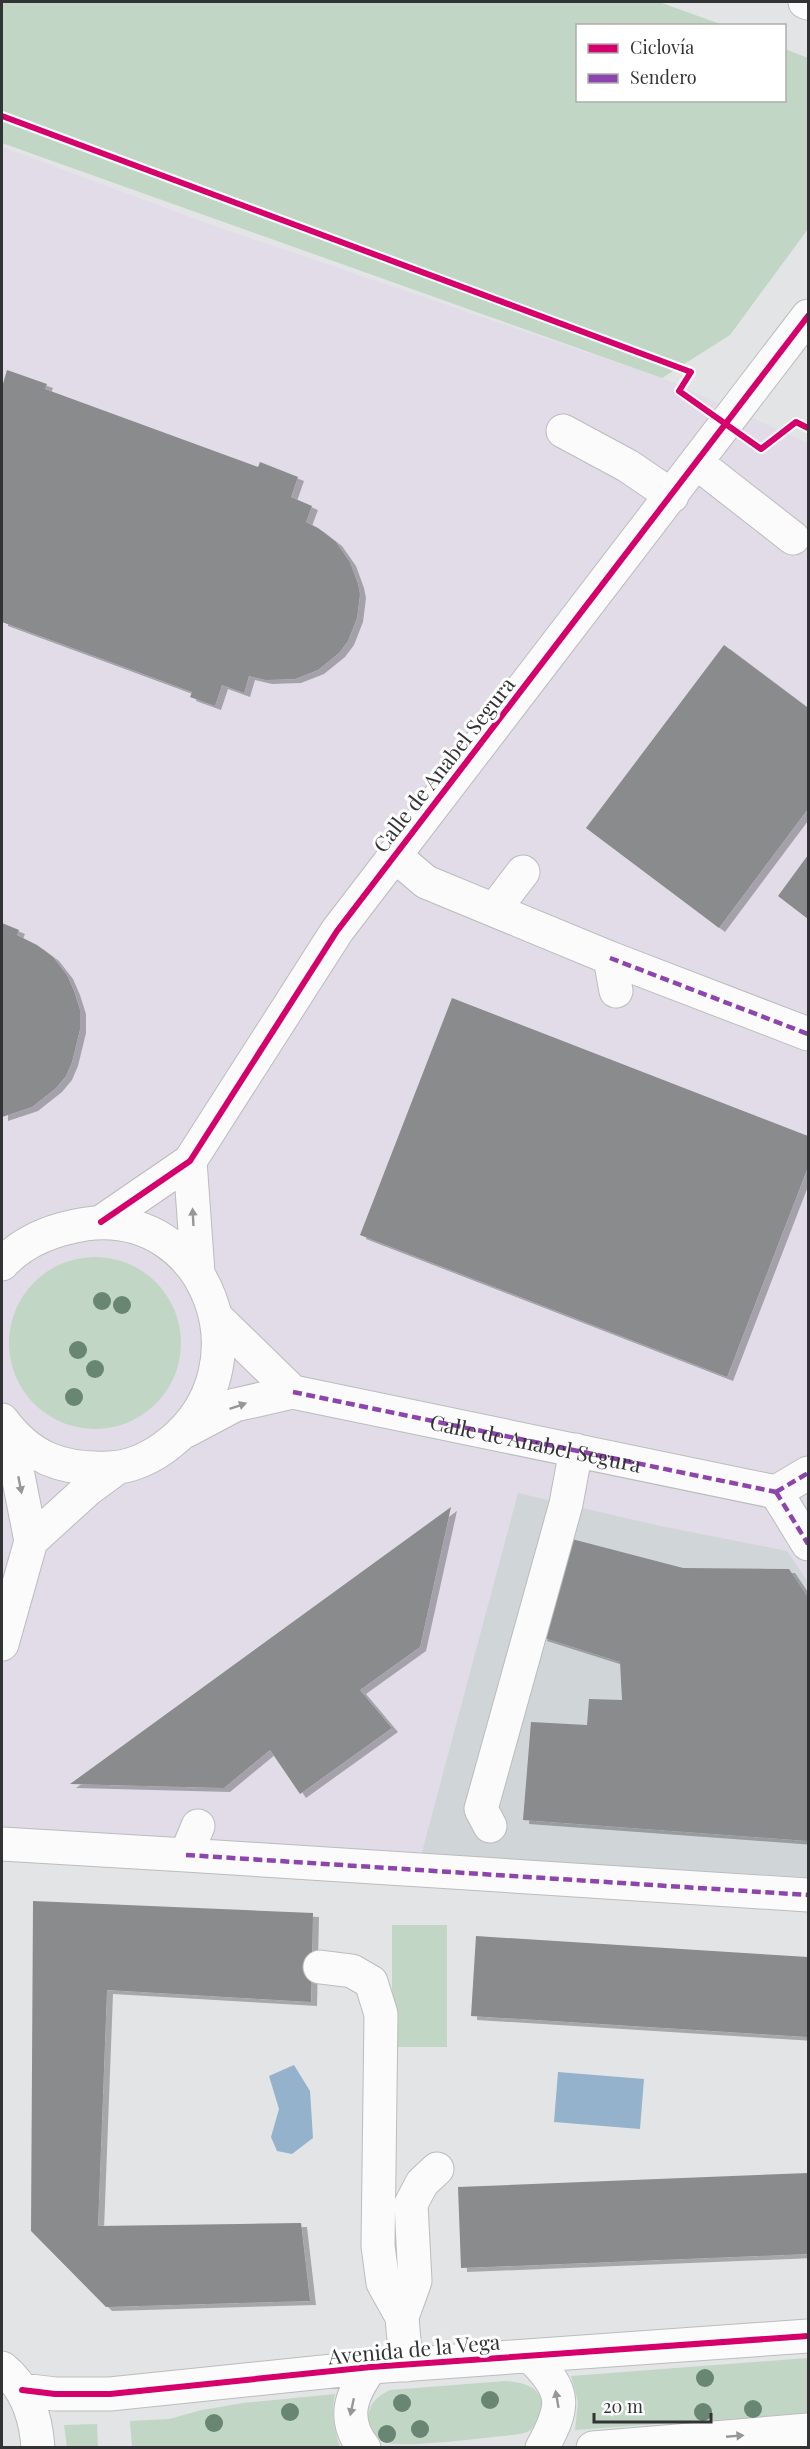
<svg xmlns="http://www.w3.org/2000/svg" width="810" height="2449" viewBox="0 0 810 2449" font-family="'Playfair Display',serif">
<defs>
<filter id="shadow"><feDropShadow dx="6" dy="4" stdDeviation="0" flood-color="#0004"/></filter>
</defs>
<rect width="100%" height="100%" fill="#e3e4e5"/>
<path fill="#e1dce8" d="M2 147 217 227 662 378 808 443V1895L2 1844Z"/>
<path fill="#d0d5d8" d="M518 1493 656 1525 787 1551 808 1582V1877L421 1856Z"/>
<path fill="#c1d6c5" d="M2 2H659L723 25 578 26V100H784L785 49 808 58V229L730 335 662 378 2 143Z
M9 1343a86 86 0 1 1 172 0a86 86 0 1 1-172 0Z
M392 1925H447V2047H392Z
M808 2358V2413L575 2430 578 2402 571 2376Z
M505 2381C528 2382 550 2391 539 2418 536 2423 532 2430 527 2432 522 2434 517 2434 512 2435 486 2437 404 2449 384 2442 375 2439 366 2427 368 2417 369 2403 378 2396 390 2390Z
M335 2394C331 2414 334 2428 340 2447H132L130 2421 169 2419 202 2410 243 2403Z
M97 2424 98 2447H67L64 2425Z"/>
<path fill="#95b2cc" d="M294 2065 310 2091 313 2138 292 2154 277 2151 271 2137 279 2109 269 2076Z
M558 2072 644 2079 640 2129 554 2122Z"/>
<path fill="#8a8b8c" filter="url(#shadow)" d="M7 370 47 384 45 389 258 467 260 462 298 477 291 497 312 506 306 522 318 528 336 542 350 562 358 584 360 594 357 618 348 641 339 653 318 670 295 679 266 680 249 676 244 693 222 685 215 706 190 697 192 692 2 622V387Z
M724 645 808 708V809L719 928 586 828Z
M808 855V919L778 896Z
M2 923 19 930 17 935 37 945 53 957 67 975 74 991 80 1010V1029L72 1062 66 1076 56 1088 32 1107 2 1117Z
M452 998 808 1136V1167L727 1377 360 1235Z
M451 1507 420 1647 360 1690 392 1728 300 1794 270 1750 224 1788 70 1784Z
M568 1538 683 1568 789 1569 808 1597V1841L523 1820 531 1722 587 1725 589 1699 622 1700 620 1662 541 1637Z
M33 1901 313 1913 311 2002 107 1990 98 2226 301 2223 310 2301 106 2307 31 2231Z
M476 1936 808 1957V2037L471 2016Z
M808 2173V2254L461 2268 458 2187Z"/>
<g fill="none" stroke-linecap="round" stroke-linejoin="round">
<g stroke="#bbbcbd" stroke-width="35">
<path id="minor" d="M563 431 628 466 672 496
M697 463 793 538
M394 855 426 882 610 958 616 991
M494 910 523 872
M610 958 808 1034
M190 1161 198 1273
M101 1222 190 1161 337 931 808 316
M2 1264C24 1240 54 1229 86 1224 209 1208 266 1367 170 1443 153 1457 130 1468 108 1468 62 1470 30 1458 2 1420
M217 1318 293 1392
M186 1431 235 1405 293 1392 776 1492
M776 1492 808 1544
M776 1492 808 1473
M31 1541 87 1490 117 1468
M2 1644 31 1541 9 1430
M490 1826 481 1809 566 1504 576 1450
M2 1844 186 1855 198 1826
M186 1855 808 1895
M320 1967 352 1971 371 1982 381 2014 378 2246 383 2283 402 2317 406 2365
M402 2317 415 2281 411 2204 422 2183 437 2169
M530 2356C566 2391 566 2405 542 2448
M2 2368C26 2387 36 2417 38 2448
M22 2390 55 2394H110L371 2367 808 2336
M364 2448C341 2419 351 2394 371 2367
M593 2448 808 2430"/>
</g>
<g stroke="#bbbcbd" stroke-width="35">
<path id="highway" d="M805 2 808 3"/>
</g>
<use href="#minor" stroke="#fbfbfb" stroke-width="33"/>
<use href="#highway" stroke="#fbfbfb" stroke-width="33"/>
<g stroke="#8e44ad" stroke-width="4.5" stroke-dasharray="9 4.5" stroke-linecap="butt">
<path d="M610 958 808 1034"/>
<path id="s1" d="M293 1392 776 1492"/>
<path d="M776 1492 808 1544"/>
<path d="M776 1492 808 1473"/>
<path d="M186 1855 808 1895"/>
</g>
<g stroke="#fff" stroke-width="10">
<path id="cycleway" d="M2 116 691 372 679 391 761 449 796 422 808 428
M101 1222 190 1161 337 931 808 316
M22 2390 55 2394H110L371 2367 808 2336"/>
</g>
<use href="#cycleway" stroke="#d6006c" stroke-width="6"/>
</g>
<g fill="#698673">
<circle cx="102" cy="1301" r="9"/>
<circle cx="122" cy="1305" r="9"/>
<circle cx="78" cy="1350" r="9"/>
<circle cx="95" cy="1369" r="9"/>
<circle cx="74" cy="1397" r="9"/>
<circle cx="705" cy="2378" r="9"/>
<circle cx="490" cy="2400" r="9"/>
<circle cx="402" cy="2403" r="9"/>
<circle cx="753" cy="2409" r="9"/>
<circle cx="290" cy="2412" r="9"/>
<circle cx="703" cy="2412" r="9"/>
<circle cx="214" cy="2423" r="9"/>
<circle cx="420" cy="2429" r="9"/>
<circle cx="387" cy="2434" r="9"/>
</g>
<defs><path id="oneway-solid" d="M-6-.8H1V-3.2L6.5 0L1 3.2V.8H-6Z" transform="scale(1.5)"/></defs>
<g fill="#969798">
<use href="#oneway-solid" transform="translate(193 1217) rotate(-93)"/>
<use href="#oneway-solid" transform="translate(238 1406) rotate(-19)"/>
<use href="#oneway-solid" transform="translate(20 1485) rotate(79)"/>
<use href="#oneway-solid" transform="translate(557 2399) rotate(-100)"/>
<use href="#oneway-solid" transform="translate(352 2407) rotate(102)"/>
<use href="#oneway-solid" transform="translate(735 2436) rotate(-5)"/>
</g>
<g text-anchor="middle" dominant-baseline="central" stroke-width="6" stroke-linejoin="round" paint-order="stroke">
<g font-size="21" fill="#323334" stroke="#fff">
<text transform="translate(443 764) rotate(-52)">Calle de Anabel Segura</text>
<text stroke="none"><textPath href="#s1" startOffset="248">Calle de Anabel Segura</textPath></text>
<text transform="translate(414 2348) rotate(-5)">Avenida de la Vega</text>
</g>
</g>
<rect width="810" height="2449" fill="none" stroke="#323334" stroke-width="6"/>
<rect x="576" y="24" width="210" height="78" fill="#ffffff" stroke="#adadae" stroke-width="1.5"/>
<rect x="588" y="44" width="30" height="9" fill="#d6006c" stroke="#adadae" stroke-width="1.5"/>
<text x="630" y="54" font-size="18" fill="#323334">Ciclovía</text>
<rect x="588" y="74" width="30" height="9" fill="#8e44ad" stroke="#adadae" stroke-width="1.5"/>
<text x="630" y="84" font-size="18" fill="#323334">Sendero</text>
<path d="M594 2413v9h117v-9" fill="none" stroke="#323334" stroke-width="3"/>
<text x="603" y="2413" font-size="18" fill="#323334" stroke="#ffffff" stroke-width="4.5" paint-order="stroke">20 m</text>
</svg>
